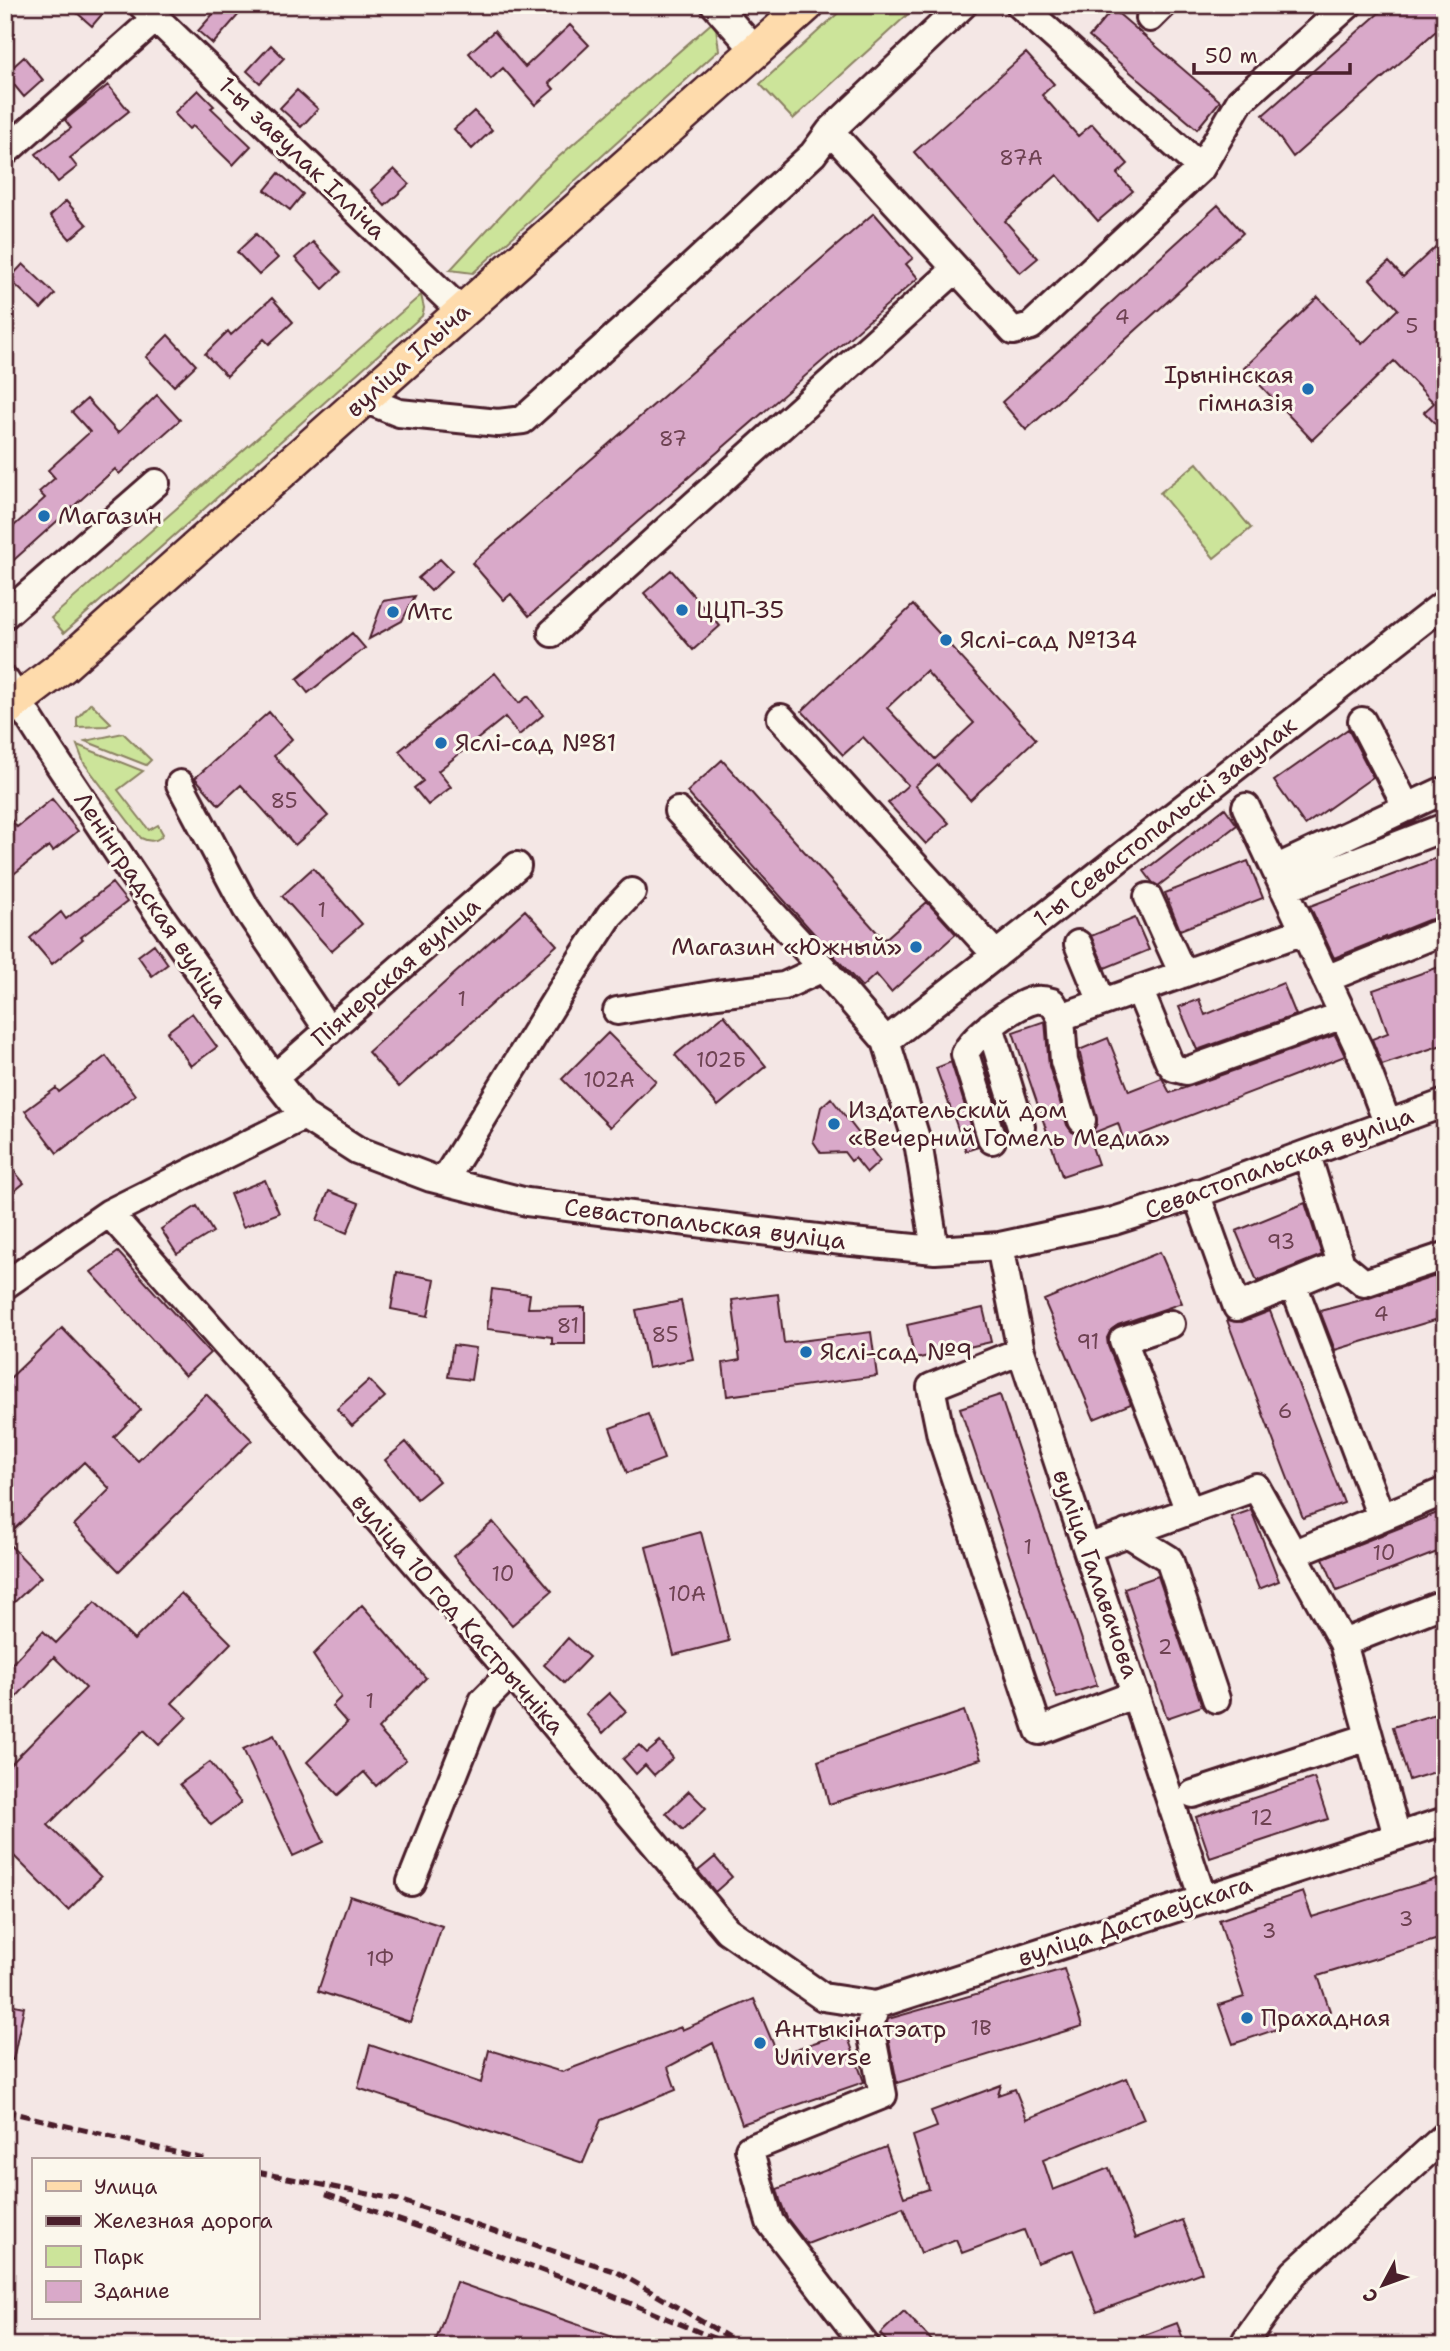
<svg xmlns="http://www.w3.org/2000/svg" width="1450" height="2351" viewBox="0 0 1450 2351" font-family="'Shantell Sans',sans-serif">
<rect width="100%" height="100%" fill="#f4e7e5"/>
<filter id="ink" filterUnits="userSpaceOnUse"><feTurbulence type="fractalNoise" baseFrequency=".0143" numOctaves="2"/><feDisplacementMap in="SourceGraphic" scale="14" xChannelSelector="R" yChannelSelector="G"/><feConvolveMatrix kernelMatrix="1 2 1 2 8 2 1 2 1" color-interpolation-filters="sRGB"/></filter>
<g filter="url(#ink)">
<path fill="#cce49a" stroke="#8b8262" stroke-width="2" d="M847 5H918L793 119 760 84Z
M715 20 719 50 473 273 450 270 538 175Z
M421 295 424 308 422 316 64 633 51 618Z
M1197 463 1251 528 1214 558 1160 493Z
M91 703 111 723 107 726 77 727V718Z
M123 733 151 760 146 765 85 741Z
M77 745 143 771 118 790 149 830 158 825 163 834C158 842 149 842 141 838L84 763Z"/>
<path fill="#d9a9c9" stroke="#4a1f2b" stroke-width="2" fill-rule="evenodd" d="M68 5H110L92 26Z
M221 5H247L213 44 198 31Z
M1388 5H1445V23L1293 157 1263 115Z
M1113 9 1220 101 1197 129 1089 37Z
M570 25 589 45 549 83 554 89 535 105 503 68 491 79 469 53 494 31 525 67Z
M271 45 284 58 260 83 247 71Z
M1026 53 1054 84 1042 95 1078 136 1092 124 1128 164 1117 174 1133 191 1098 221 1057 175 1005 221 1038 258 1020 273 914 152Z
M24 57 43 80 24 97 5 74Z
M108 85 129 111 70 158 77 167 58 182 36 154 71 128 65 120Z
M198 90 214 106 211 108 251 146 233 165 193 126 189 129 174 113Z
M297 90 318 109 301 127 280 108Z
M474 111 492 130 472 149 454 129Z
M394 169 409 184 385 206 371 190Z
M279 173 303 194 290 210 265 190Z
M66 201 87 225 70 239 50 216Z
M1218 205 1243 233 1026 430 1002 402Z
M874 213 913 258 906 264 918 278 529 616 511 594 504 600 472 563Z
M256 234 278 258 259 275 237 252Z
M1445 238V434L1424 412 1434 403 1394 361 1312 440 1244 368 1318 297 1362 344 1398 309 1370 279 1389 262 1403 277Z
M313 242 341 272 323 289 295 258Z
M23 264 55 294 41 309 9 279Z
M272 298 293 322 269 344 264 339 227 376 205 354 228 331 231 335Z
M168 335 196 365 174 386 146 357Z
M157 395 180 420 119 474 115 469 5 568V534L45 498 39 492 55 478 48 470 90 432 72 412 87 399 118 433Z
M440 559 452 571 431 591 418 578Z
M671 570 720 626 693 650 644 593Z
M415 596 402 621 369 639 383 601Z
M913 605 1036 739 970 800 938 765 915 786 949 823 926 844 888 803 908 785 863 737 843 755 802 711ZM926 671 974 723 935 759 887 708Z
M352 633 365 648 308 693 297 679Z
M495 673 519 703 528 696 543 715 519 735 505 717 438 771 451 787 428 805 414 788 423 781 399 751Z
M269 712 292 739 274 756 328 816 295 845 241 785 219 805 195 778Z
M1348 729 1373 777 1305 825 1274 781Z
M722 760 884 940 927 902 956 934 891 992 876 974 862 987 687 792Z
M52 799 78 831 53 851 49 846 5 881V812L17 827Z
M1225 808 1237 825 1158 886 1153 883 1144 871Z
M1445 855V916L1428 920 1334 958 1310 906Z
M1248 861 1263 898 1180 930 1165 893Z
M313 868 362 924 331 951 282 896Z
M112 883 127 902 81 937 83 939 52 964 30 938 61 912 66 919Z
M525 910 557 945 399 1087 368 1052Z
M1135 918 1149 950 1105 968 1091 936Z
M154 944 168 964 152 976 138 956Z
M1445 965V1044L1382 1065 1372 1039 1388 1033 1373 990Z
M1283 983 1296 1015 1197 1050 1179 1007 1199 999 1205 1015Z
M192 1013 217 1047 191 1066 167 1032Z
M724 1015 766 1066 718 1106 675 1055Z
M1045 1021 1049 1066 1067 1125 1072 1132 1079 1135H1087L1093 1131 1097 1123 1079 1050 1108 1038 1129 1091 1162 1078 1170 1093 1335 1035 1345 1056 1124 1141 1118 1123 1088 1135 1098 1164 1062 1176 1013 1032Z
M608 1033 656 1081 610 1127 562 1079Z
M106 1056 135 1095 57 1153 25 1111 56 1088 59 1092Z
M951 1062 978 1147 966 1151 936 1068Z
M831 1098 880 1161 867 1173 855 1158 851 1161 844 1152 821 1153 813 1141 821 1107Z
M5 1160 24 1183 5 1199Z
M265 1180 279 1213 243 1227 230 1194Z
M329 1191 359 1203 347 1233 317 1220Z
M1305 1203 1322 1255 1257 1281 1236 1231Z
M197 1206 213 1232 177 1254 161 1229Z
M118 1252 210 1353 185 1376 91 1272Z
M1160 1252 1182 1303 1118 1325 1111 1330 1107 1338 1108 1346 1131 1404 1094 1419 1044 1300Z
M397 1272 435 1279 428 1316 391 1309Z
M1445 1273V1317L1335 1350 1320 1311 1369 1298Z
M492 1289 530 1294 528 1308 585 1307V1344H552V1337L487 1329Z
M778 1294 784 1343 871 1332 877 1376 727 1396 723 1363 740 1360 732 1300Z
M681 1301 693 1359 648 1368 636 1310Z
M983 1308 991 1342 915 1359 907 1325Z
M1270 1311 1344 1503 1303 1518 1227 1320 1242 1322Z
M62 1328 141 1410 114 1437 138 1461 206 1394 252 1440 119 1571 74 1525 110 1489 84 1462 5 1538V1383Z
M453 1345 476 1348 471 1380 448 1377Z
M369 1380 385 1397 352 1426 337 1409Z
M1000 1395 1097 1685 1057 1698 960 1408Z
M648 1414 664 1459 627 1473 610 1428Z
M406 1442 439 1481 417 1499 385 1460Z
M1251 1510 1279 1581 1259 1589 1231 1517Z
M1445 1510V1549L1337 1591 1323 1558Z
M493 1522 552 1591 512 1625 453 1556Z
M701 1532 729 1641 674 1655 646 1547Z
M5 1540 41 1577 5 1611Z
M1158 1576 1202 1706 1167 1718 1124 1588Z
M181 1593 231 1643 172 1703 187 1717 159 1745 144 1730 48 1825 101 1877 68 1910 5 1847V1770L86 1688 54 1657 5 1709V1671L43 1631 56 1643 95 1602 134 1640Z
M362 1605 426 1678 378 1729 406 1760 376 1786 364 1772 338 1795 307 1762 347 1723 332 1706 341 1697 313 1655Z
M568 1638 589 1657 564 1683 544 1665Z
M609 1693 626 1711 603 1733 586 1714Z
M964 1711 981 1759 829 1804 818 1761Z
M1445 1711V1769L1409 1780 1393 1727Z
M274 1735 324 1842 293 1856 243 1749Z
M660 1742 673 1758 654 1775 645 1765 636 1774 623 1759 639 1745 647 1753Z
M210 1762 241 1803 211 1825 180 1784Z
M1314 1778 1328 1819 1210 1858 1196 1817Z
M689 1791 706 1808 683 1830 666 1813Z
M715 1857 732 1877 715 1892 698 1871Z
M1445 1876V1937L1318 1976 1330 2011 1233 2044 1219 2005 1244 1997 1219 1920 1303 1892 1312 1917Z
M350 1896 442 1926 410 2022 318 1991Z
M1064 1969 1082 2026 897 2083 886 2027 888 2019Z
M754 1999 778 2055 846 2032 864 2082 742 2124 713 2043 668 2067 676 2090 601 2120 583 2163 358 2088 370 2045 481 2083 489 2050 562 2072 681 2027 682 2030Z
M5 2003 24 2007 13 2060 5 2059Z
M1127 2078 1144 2119 1043 2160 1053 2190 1109 2168 1136 2238 1182 2220 1202 2272 1097 2312 1073 2250 1037 2263 1024 2230 962 2253 956 2239 921 2253 903 2207 807 2244 787 2218 780 2200 777 2189 886 2147 904 2197 929 2189 913 2136 937 2127 931 2111 1001 2085 998 2095 1015 2089 1027 2119Z
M456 2282 630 2343V2346H434Z
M904 2311 937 2346H891L880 2334Z
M1177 2323 1186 2346H1121V2344Z"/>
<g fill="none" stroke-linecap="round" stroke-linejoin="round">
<g stroke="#4a1f2b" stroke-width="32">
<path id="minor" d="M142 5 462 312
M715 5 756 51
M1020 5 1201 168
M1150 18 1163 5
M830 131 1013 331 1031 326 1201 168 1240 101 1348 5
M5 152 155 19
M364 399 399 413 498 423 523 420 644 311 813 154 830 131 963 5
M5 615 156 483
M552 633 956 269
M5 680 52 754 161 917 274 1078 304 1116 357 1150 431 1178 527 1202 842 1241 935 1250 1000 1246 1114 1221 1177 1201 1445 1103
M781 718 996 955
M1362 721 1407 808
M180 784 246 908 329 1031
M1246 807 1360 1051 1388 1125
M678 811 823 968 886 1041 919 1148 935 1250
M1275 869 1440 792
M1284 889 1445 827
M1148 897 1183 974
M1078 944 1102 1002
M1326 979 1434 935
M1139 989 1169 1062 1174 1068 1186 1071 1343 1015
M617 1011 717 994 784 986 823 968
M1061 1017 1064 1061 1082 1120
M990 1026 1021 1127
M886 1041 1445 603
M274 1078 517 866
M992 1140 965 1054C973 1036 1016 1004 1035 1000 1041 999 1046 1000 1052 1002L1061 1017 1304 931
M444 1181 574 970 610 915 632 892
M1196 1193 1237 1307 1293 1284 1381 1517
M109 1213 266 1390 511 1673 727 1930 823 1997 876 2005 1445 1821
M1000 1246 1021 1351 1203 1899
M1341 1264 1364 1283 1445 1256
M1293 1284 1341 1264 1307 1155
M5 1285 109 1213 304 1116
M1171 1324 1123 1340 1189 1511
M1021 1351 931 1387 941 1436 1039 1731 1136 1694
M1127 1533 1169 1559 1216 1699
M1087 1548 1256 1487 1343 1643 1397 1836
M1293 1554 1445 1491
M1343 1643 1445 1603
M1193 1794 1369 1737
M411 1882 483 1701 511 1673
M866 2346 770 2222 749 2149 883 2095 870 2026 876 2005
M1245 2346 1246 2340 1294 2273 1445 2136"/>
</g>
<g stroke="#4a1f2b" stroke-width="38">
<path id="major" d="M5 710 63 666 807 5"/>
</g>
<use href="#minor" stroke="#fbf7ec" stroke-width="26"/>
<use href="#major" stroke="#fedbac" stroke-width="33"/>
<path stroke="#4a1f2b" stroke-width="5" stroke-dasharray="10 5" stroke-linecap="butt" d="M5 2111 208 2160
M257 2172 399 2200 617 2272 744 2346
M326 2194 608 2294 716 2339"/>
</g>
</g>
<g fill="#1f6fb2" stroke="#fbf7ec" stroke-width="2.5">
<circle cx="1308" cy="389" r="7"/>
<circle cx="44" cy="516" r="7"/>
<circle cx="682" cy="610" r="7"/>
<circle cx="393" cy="612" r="7"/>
<circle cx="946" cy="640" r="7"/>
<circle cx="441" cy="743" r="7"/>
<circle cx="916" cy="947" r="7"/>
<circle cx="834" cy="1124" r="7"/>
<circle cx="806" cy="1352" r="7"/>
<circle cx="1247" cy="2018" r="7"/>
<circle cx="760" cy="2043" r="7"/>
</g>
<g text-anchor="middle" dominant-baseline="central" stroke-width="6" stroke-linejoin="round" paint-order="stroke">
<g font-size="21" fill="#6e4252">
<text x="1021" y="158">87А</text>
<text x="1122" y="317">4</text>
<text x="1412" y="326">5</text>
<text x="673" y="439">87</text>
<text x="284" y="801">85</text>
<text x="322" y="910">1</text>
<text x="462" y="999">1</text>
<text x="721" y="1060">102Б</text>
<text x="609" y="1080">102А</text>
<text x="1281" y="1242">93</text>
<text x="1381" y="1314">4</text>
<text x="568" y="1326">81</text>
<text x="665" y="1335">85</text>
<text x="1088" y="1342">91</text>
<text x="1285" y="1411">6</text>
<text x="1028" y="1547">1</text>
<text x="1384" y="1553">10</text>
<text x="503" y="1574">10</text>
<text x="687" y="1594">10А</text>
<text x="1165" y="1647">2</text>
<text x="370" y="1701">1</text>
<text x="1262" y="1818">12</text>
<text x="1406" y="1919">3</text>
<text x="1269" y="1931">3</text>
<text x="380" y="1959">1Ф</text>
<text x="981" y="2028">1В</text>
</g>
<g font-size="24" fill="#4a1f2b" stroke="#fbf7ec">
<text transform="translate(302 158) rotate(44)">1-ы завулак Ілліча</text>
<text transform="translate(408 360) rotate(-42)">вуліца Ільіча</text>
<text transform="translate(1165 822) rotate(-38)">1-ы Севастопальскі завулак</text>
<text transform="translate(151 900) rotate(56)">Ленінградская вуліца</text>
<text transform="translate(396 972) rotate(-41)">Піянерская вуліца</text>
<text transform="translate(1279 1163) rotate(-20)">Севастопальская вуліца</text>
<text transform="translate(705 1224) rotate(7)">Севастопальская вуліца</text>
<text transform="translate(1096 1574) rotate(71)">вуліца Галавачова</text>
<text transform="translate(458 1614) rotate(49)">вуліца 10 год Кастрычніка</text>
<text transform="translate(1135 1921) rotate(-18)">вуліца Дастаеўскага</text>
</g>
<g font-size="24" fill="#4a1f2b" stroke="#fbf7ec" text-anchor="start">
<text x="1294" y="375" text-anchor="end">Ірынінская<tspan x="1294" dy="28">гімназія</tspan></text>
<text x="58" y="516">Магазин</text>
<text x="696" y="610">ЦЦП-35</text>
<text x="407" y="612">Мтс</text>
<text x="960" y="640">Яслі-сад №134</text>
<text x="455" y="743">Яслі-сад №81</text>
<text x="902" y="947" text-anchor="end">Магазин «Южный»</text>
<text x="848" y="1110">Издательский дом<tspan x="848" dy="28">«Вечерний Гомель Медиа»</tspan></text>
<text x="820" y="1352">Яслі-сад №9</text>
<text x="1261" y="2018">Прахадная</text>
<text x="774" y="2029">Антыкінатэатр<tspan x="774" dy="28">Universe</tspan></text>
</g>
</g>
<rect width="1450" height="2351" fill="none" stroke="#fbf7ec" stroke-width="28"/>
<rect x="14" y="14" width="1422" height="2323" fill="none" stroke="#4a1f2b" stroke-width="2.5" filter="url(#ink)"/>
<rect x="32" y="2158" width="228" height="161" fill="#fbf7ec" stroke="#b4a19f" stroke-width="2"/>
<rect x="46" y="2181" width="35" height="10" fill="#fedbac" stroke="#b4a19f" stroke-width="2"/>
<text x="94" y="2194" font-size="21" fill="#4a1f2b">Улица</text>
<rect x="46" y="2216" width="35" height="10" fill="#4a1f2b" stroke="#b4a19f" stroke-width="2"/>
<text x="94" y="2228" font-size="21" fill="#4a1f2b">Железная дорога</text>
<rect x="46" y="2246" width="35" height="21" fill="#cce49a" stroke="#b4a19f" stroke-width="2"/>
<text x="94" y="2264" font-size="21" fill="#4a1f2b">Парк</text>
<rect x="46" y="2281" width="35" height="21" fill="#d9a9c9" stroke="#b4a19f" stroke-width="2"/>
<text x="94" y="2298" font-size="21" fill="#4a1f2b">Здание</text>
<g transform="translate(1383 2285) rotate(229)" stroke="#fbf7ec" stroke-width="5" paint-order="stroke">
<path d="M0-5L12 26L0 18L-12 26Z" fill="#4a1f2b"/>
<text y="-10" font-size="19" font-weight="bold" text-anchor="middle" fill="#4a1f2b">С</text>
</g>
<path d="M1194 63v10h156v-10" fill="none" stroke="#4a1f2b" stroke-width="3.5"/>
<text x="1205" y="63" font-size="21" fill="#4a1f2b" stroke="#fbf7ec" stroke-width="5" paint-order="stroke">50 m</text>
</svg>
